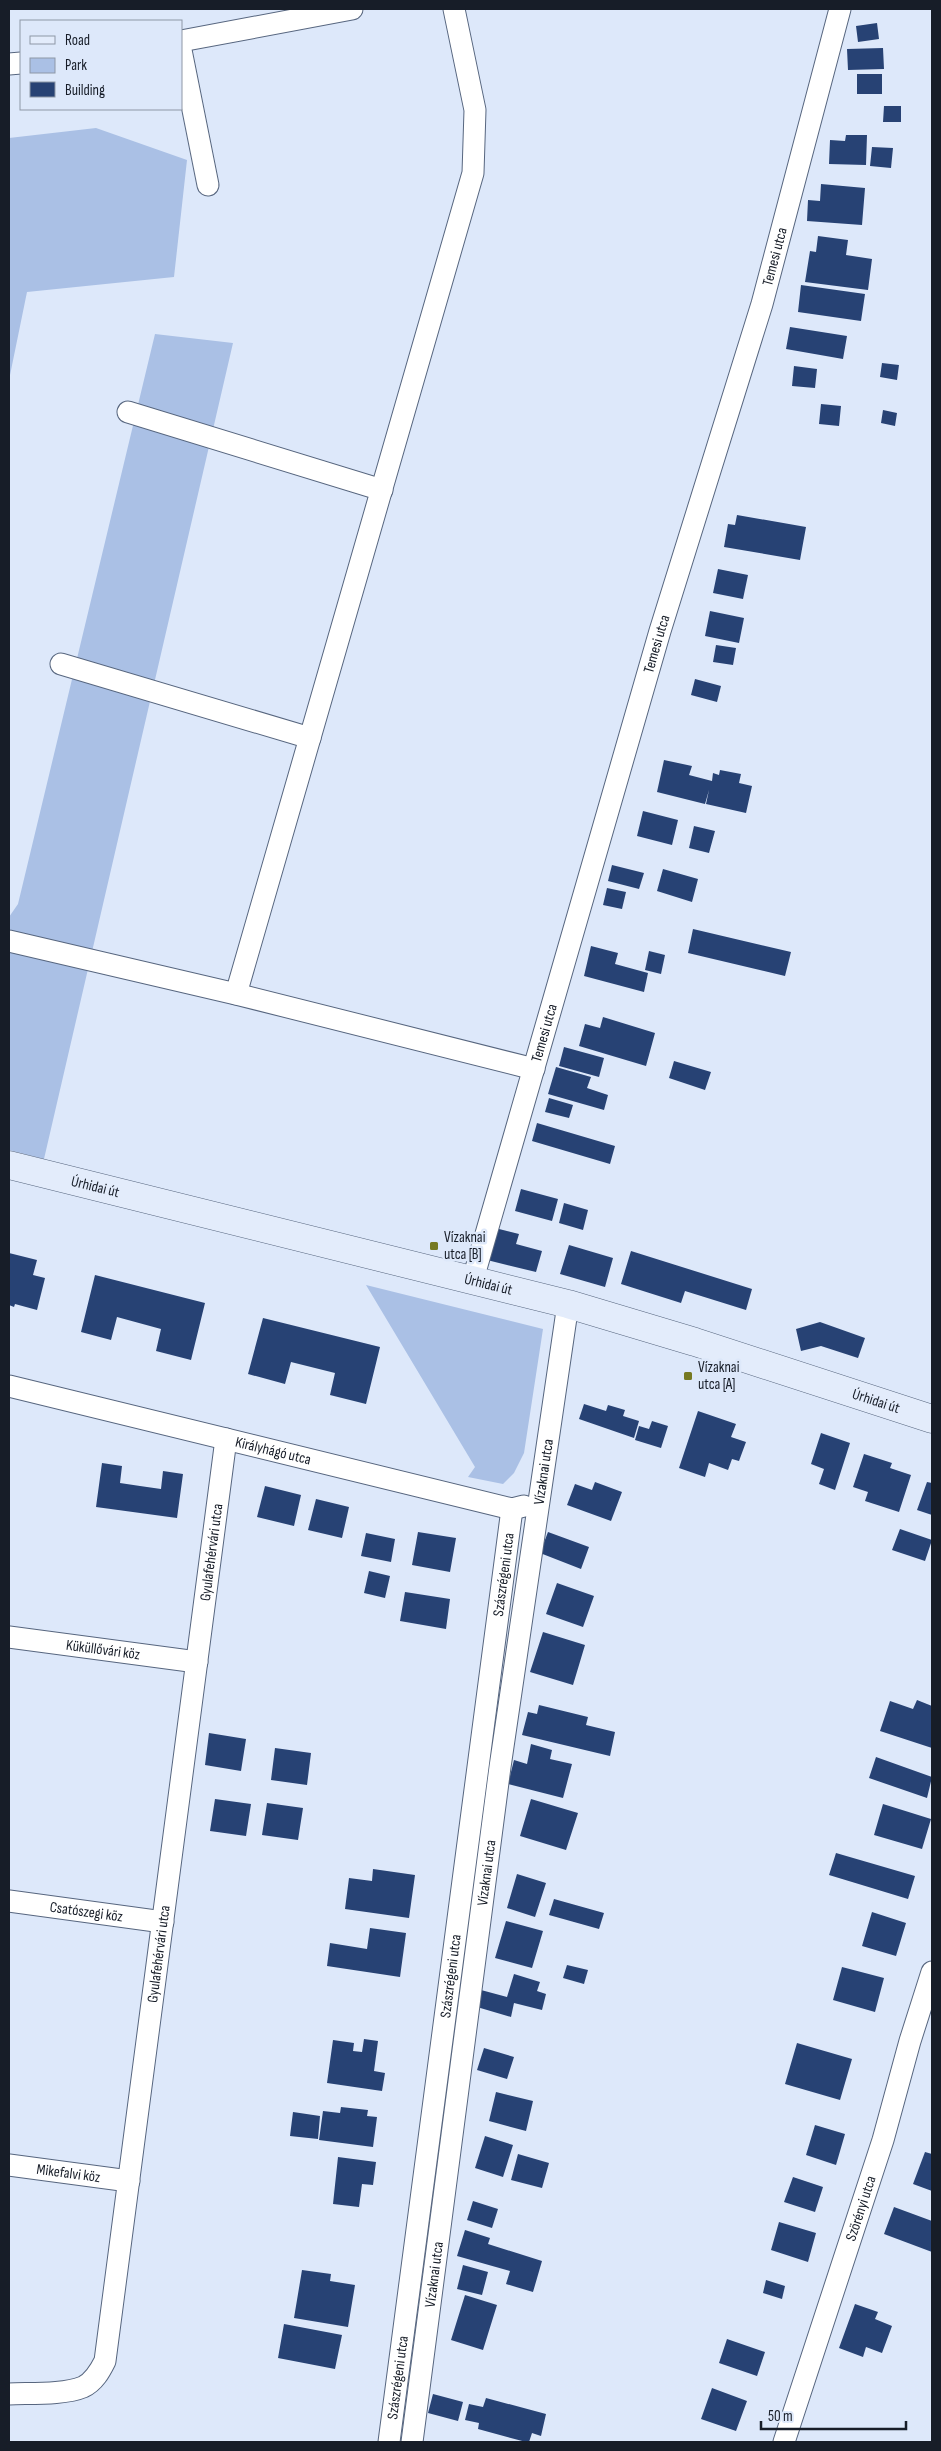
<svg xmlns="http://www.w3.org/2000/svg" width="941" height="2451" viewBox="0 0 941 2451" font-family="'Sofia Sans Condensed',sans-serif">
<rect width="100%" height="100%" fill="#dde8fa"/>
<path fill="#aac0e5" d="M96 128 187 160 174 277 27 292 9 380V138Z
M155 334 233 343 44 1159 9 1150V917L18 904Z
M366 1285 543 1329 524 1453 514 1473 503 1484 468 1477 475 1467Z"/>
<path fill="#274274" d="M877 23 879 39 858 42 856 26Z
M883 48 884 69 848 70 847 49Z
M857 74H882V94H857Z
M884 106H901V122H883Z
M846 135H867L866 165 829 164 830 140 845 141Z
M872 147 893 148 891 168 870 166Z
M821 184 865 188 862 225 807 221 808 200 820 201Z
M818 236 848 240 846 255 872 259 868 290 805 282 810 251 816 252Z
M801 285 865 294 861 321 798 312Z
M790 327 847 336 843 359 786 349Z
M882 363 899 365 897 380 880 377Z
M794 366 817 369 815 388 792 386Z
M821 404 841 406 839 426 819 424Z
M883 410 897 413 895 426 881 423Z
M737 515 806 527 800 560 724 547 728 524 735 525Z
M718 569 748 575 743 599 713 593Z
M710 611 744 618 739 643 705 636Z
M716 645 736 648 733 665 713 662Z
M695 679 721 686 717 702 691 695Z
M664 760 692 766 689 775 712 781 713 773 719 775 720 770 741 774 739 783 752 786 746 813 706 804 709 790 705 804 657 792Z
M643 811 678 820 672 845 637 836Z
M694 826 715 831 709 853 689 848Z
M612 865 644 873 639 889 608 881Z
M663 869 698 879 692 902 657 891Z
M607 888 626 892 622 909 603 905Z
M693 929 791 952 785 976 688 953Z
M591 946 618 953 615 964 648 973 644 992 584 976Z
M649 951 665 955 661 974 645 970Z
M603 1017 655 1033 646 1066 579 1046 585 1024 600 1028Z
M564 1047 604 1058 599 1077 559 1066Z
M674 1061 711 1072 705 1090 669 1078Z
M556 1067 591 1077 587 1088 608 1095 604 1110 548 1094Z
M549 1098 573 1105 569 1118 545 1112Z
M537 1123 615 1146 610 1164 532 1141Z
M521 1189 558 1199 552 1221 515 1211Z
M564 1203 588 1210 583 1230 559 1223Z
M495 1228 519 1234 516 1244 542 1251 536 1272 487 1260Z
M569 1245 613 1258 605 1287 560 1274Z
M631 1251 752 1289 746 1310 685 1291 681 1303 621 1284Z
M9 1253 37 1260 33 1275 45 1278 37 1310 15 1304 14 1307 9 1305Z
M95 1275 205 1303 191 1360 156 1351 161 1329 117 1317 111 1340 81 1332Z
M263 1318 380 1347 366 1404 330 1395 335 1373 291 1362 285 1384 248 1374Z
M820 1322 865 1338 858 1358 821 1346 801 1351 796 1329Z
M584 1404 606 1411 608 1405 625 1410 623 1416 639 1421 634 1438 579 1419Z
M698 1411 736 1424 731 1437 746 1442 739 1461 732 1459 728 1470 709 1463 705 1477 679 1468Z
M652 1421 668 1426 661 1448 635 1440 639 1426 649 1429Z
M821 1433 850 1443 835 1490 819 1484 824 1469 811 1464Z
M864 1454 892 1463 890 1468 911 1475 899 1512 865 1501 868 1492 853 1487Z
M102 1463 122 1466 120 1483 140 1486 161 1489 163 1471 183 1474 177 1518 96 1507Z
M595 1482 622 1492 611 1521 567 1505 575 1484 592 1490Z
M927 1482 932 1483V1515L917 1510Z
M265 1486 301 1495 294 1526 257 1517Z
M316 1499 349 1507 342 1538 308 1530Z
M900 1529 932 1540 925 1561 892 1550Z
M418 1532 456 1538 450 1572 412 1565Z
M548 1532 589 1547 581 1569 540 1553Z
M366 1533 395 1539 391 1562 361 1556Z
M369 1571 390 1576 385 1598 364 1593Z
M557 1583 594 1596 583 1627 546 1614Z
M405 1592 450 1599 446 1629 400 1621Z
M543 1632 585 1645 573 1685 530 1672Z
M917 1700 932 1706V1748L880 1731 890 1701 913 1709Z
M539 1705 588 1717 586 1725 615 1732 610 1756 522 1735 528 1712 537 1714Z
M209 1733 246 1739 241 1771 205 1765Z
M531 1744 552 1750 550 1759 572 1764 563 1798 508 1784 514 1760 527 1764Z
M275 1748 311 1753 307 1785 271 1780Z
M876 1757 932 1777 927 1798 869 1778Z
M215 1799 251 1804 246 1836 210 1831Z
M531 1799 578 1813 566 1850 520 1836Z
M267 1803 303 1808 298 1840 262 1835Z
M883 1804 931 1819 922 1849 874 1835Z
M836 1853 915 1876 908 1899 829 1875Z
M373 1869 415 1875 409 1918 345 1909 349 1878 372 1881Z
M517 1874 546 1883 535 1917 507 1908Z
M554 1899 604 1913 599 1929 549 1915Z
M872 1912 906 1923 896 1956 862 1946Z
M506 1921 543 1931 532 1968 495 1958Z
M370 1928 406 1933 400 1977 327 1966 330 1943 367 1949Z
M567 1965 588 1970 584 1984 563 1978Z
M842 1967 884 1978 875 2012 833 2000Z
M514 1974 540 1982 537 1991 546 1994 542 2010 514 2003 511 2017 477 2007 481 1990 507 1997Z
M364 2039 378 2041 374 2071 385 2073 382 2091 327 2083 333 2040 354 2043 353 2051 362 2052Z
M797 2043 852 2059 840 2100 785 2084Z
M484 2048 514 2057 507 2079 477 2070Z
M496 2092 533 2101 526 2131 489 2121Z
M341 2107 368 2110 367 2116 377 2117 373 2147 319 2140 323 2111 340 2113Z
M293 2112 320 2116 318 2139 290 2136Z
M815 2125 845 2134 836 2165 806 2155Z
M485 2136 513 2145 503 2177 475 2168Z
M925 2152 932 2154V2191L913 2184Z
M518 2154 549 2163 542 2188 511 2180Z
M338 2157 376 2162 373 2185 362 2184 359 2207 333 2204Z
M793 2177 823 2187 815 2212 784 2202Z
M473 2201 498 2209 492 2228 467 2220Z
M894 2207 932 2221V2252L884 2234Z
M779 2222 816 2233 808 2262 771 2250Z
M465 2230 490 2238 488 2244 542 2261 533 2292 506 2284 510 2271 457 2256Z
M463 2265 488 2272 482 2295 457 2289Z
M302 2270 331 2274 330 2281 355 2285 348 2327 294 2318Z
M766 2280 785 2286 782 2299 763 2293Z
M465 2295 497 2305 483 2350 451 2340Z
M855 2304 878 2312 875 2319 892 2326 882 2353 866 2347 863 2357 839 2348Z
M284 2324 342 2335 335 2369 278 2358Z
M727 2339 765 2352 757 2376 719 2363Z
M712 2388 747 2401 736 2431 701 2419Z
M433 2394 463 2402 458 2421 428 2413Z
M486 2398 546 2414 541 2436 532 2433 529 2442H526L478 2429 479 2423 465 2420 469 2404 483 2407Z"/>
<g fill="none" stroke-linecap="round" stroke-linejoin="round">
<g stroke="#57667f" stroke-width="23">
<g id="street">
<path d="M181 41 352 9"/>
<path d="M181 50 208 185"/>
<path d="M9 64 21 63"/>
<path d="M128 412 382 490"/>
<path d="M61 664 310 738"/>
<path d="M9 941 236 994 534 1069"/>
<path d="M236 994 473 173 475 110 454 9"/>
<path id="s1" d="M473 1279 660 631 762 304 840 9"/>
<path id="s2" d="M9 1386 512 1509 524 1506"/>
<path id="s3" d="M9 1637 197 1662"/>
<path id="s4" d="M9 1901 163 1922"/>
<path id="s5" d="M9 2165 129 2181"/>
<path id="s6" d="M9 2394C29 2393 64 2395 83 2387 94 2382 100 2371 105 2361L226 1439"/>
<path id="s7" d="M389 2442 512 1509"/>
<path id="s8" d="M412 2442 500 1767 568 1304"/>
<path id="s9" d="M784 2442 883 2140 910 2041 932 1972"/>
</g>
</g>
<g stroke="#57667f" stroke-width="29">
<g id="secondary">
<path id="s10" d="M9 1165 568 1304 695 1342 932 1419"/>
</g>
</g>
<use href="#street" stroke="#fff" stroke-width="21"/>
<use href="#secondary" stroke="#e3ecfb" stroke-width="28"/>
</g>
<g fill="#767921" stroke="#dde8fa" stroke-width="2">
<rect x="429" y="1241" width="10" height="10" rx="2.5"/>
<rect x="683" y="1371" width="10" height="10" rx="2.5"/>
</g>
<g text-anchor="middle" dominant-baseline="central" stroke-width="5" stroke-linejoin="round" paint-order="stroke">
<g font-size="15" fill="#171d28" stroke="#dde8fa">
<text stroke="none"><textPath href="#s1" startOffset="1066">Temesi utca</textPath></text>
<text stroke="none"><textPath href="#s1" startOffset="661">Temesi utca</textPath></text>
<text stroke="none"><textPath href="#s1" startOffset="256">Temesi utca</textPath></text>
<text stroke="none"><textPath href="#s10" startOffset="89">Úrhidai út</textPath></text>
<text stroke="none"><textPath href="#s10" startOffset="494">Úrhidai út</textPath></text>
<text stroke="none"><textPath href="#s10" startOffset="899">Úrhidai út</textPath></text>
<text stroke="none"><textPath href="#s2" startOffset="272">Királyhágó utca</textPath></text>
<text stroke="none"><textPath href="#s8" startOffset="979">Vízaknai utca</textPath></text>
<text stroke="none"><textPath href="#s6" startOffset="925">Gyulafehérvári utca</textPath></text>
<text stroke="none"><textPath href="#s7" startOffset="875">Szászrégeni utca</textPath></text>
<text stroke="none"><textPath href="#s3" startOffset="95">Küküllővári köz</textPath></text>
<text stroke="none"><textPath href="#s8" startOffset="574">Vízaknai utca</textPath></text>
<text stroke="none"><textPath href="#s4" startOffset="78">Csatószegi köz</textPath></text>
<text stroke="none"><textPath href="#s6" startOffset="520">Gyulafehérvári utca</textPath></text>
<text stroke="none"><textPath href="#s7" startOffset="470">Szászrégeni utca</textPath></text>
<text stroke="none"><textPath href="#s5" startOffset="60">Mikefalvi köz</textPath></text>
<text stroke="none"><textPath href="#s9" startOffset="246">Szörényi utca</textPath></text>
<text stroke="none"><textPath href="#s8" startOffset="169">Vízaknai utca</textPath></text>
<text stroke="none"><textPath href="#s7" startOffset="65">Szászrégeni utca</textPath></text>
</g>
<g font-size="15" fill="#171d28" stroke="#dde8fa" text-anchor="start">
<text x="444" y="1237">Vízaknai<tspan x="444" dy="17">utca [B]</tspan></text>
<text x="698" y="1367">Vízaknai<tspan x="698" dy="17">utca [A]</tspan></text>
</g>
</g>
<rect width="941" height="2451" fill="none" stroke="#171d28" stroke-width="20"/>
<rect x="20" y="20" width="162" height="90" fill="#dde8fa" stroke="#8e97a6"/>
<rect x="30" y="36" width="25" height="8" fill="#e3ecfb" stroke="#8e97a6"/>
<text x="65" y="45" font-size="15" fill="#171d28">Road</text>
<rect x="30" y="58" width="25" height="15" fill="#aac0e5" stroke="#8e97a6"/>
<text x="65" y="70" font-size="15" fill="#171d28">Park</text>
<rect x="30" y="82" width="25" height="15" fill="#274274" stroke="#8e97a6"/>
<text x="65" y="95" font-size="15" fill="#171d28">Building</text>
<path d="M761 2421v8h145v-8" fill="none" stroke="#171d28" stroke-width="2.5"/>
<text x="768" y="2421" font-size="15" fill="#171d28" stroke="#dde8fa" stroke-width="4" paint-order="stroke">50 m</text>
</svg>
